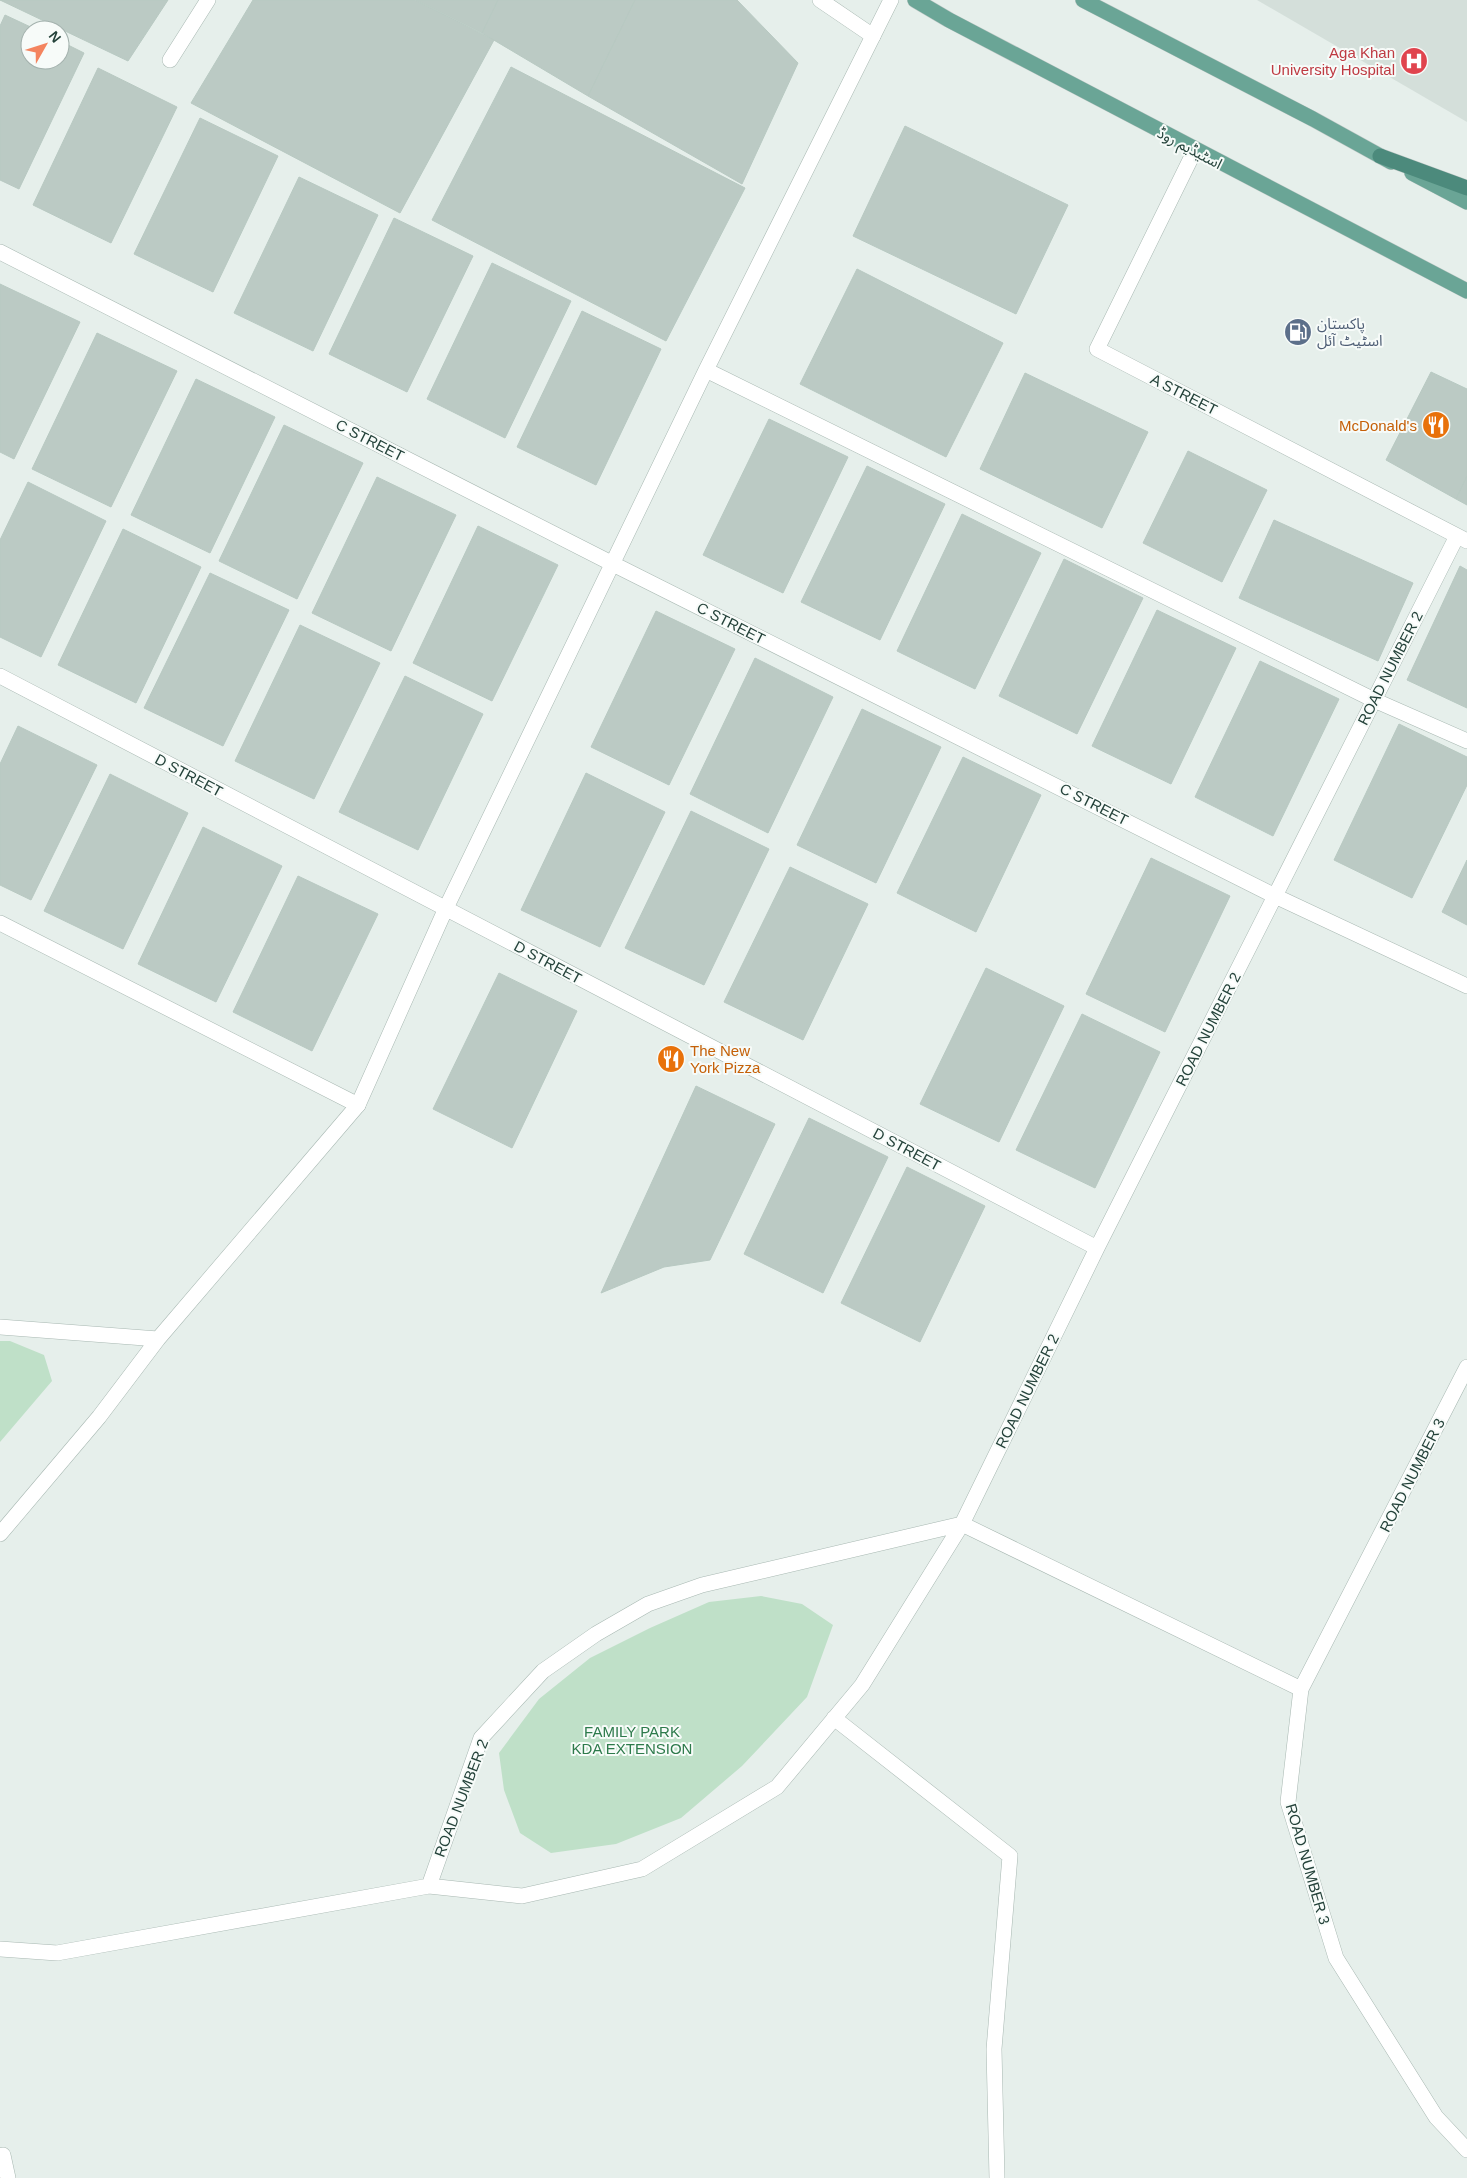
<svg xmlns="http://www.w3.org/2000/svg" width="1467" height="2178" viewBox="0 0 1467 2178" font-family="Arial,'Noto Sans Arabic',sans-serif">
<rect width="100%" height="100%" fill="#e6efeb"/>
<path fill="#d4dfda" d="M1257 0H1467V122Z"/>
<path fill="#bfe0c8" d="M0 1341H10L44 1355 52 1381 0 1442Z
M761 1596 802 1604 833 1625 807 1697 742 1766 681 1818 616 1844 551 1853 520 1833 504 1790 499 1753 539 1699 590 1658 650 1628 709 1602Z"/>
<path fill="#bbcac4" stroke="#b8c9c2" d="M0 0H168L128 61Z
M253 0H415L494 40 400 213 191 103Z
M416 0H498L482 33Z
M498 0H635L588 96 482 33Z
M635 0H737L798 63 742 184 588 96Z
M5 15 37 30H30V60H60V41L84 53 19 189 0 180V26Z
M511 67 745 188 666 341 432 220Z
M98 68 177 107 111 243 33 205Z
M200 118 278 156 213 292 134 254Z
M905 126 1068 205 1016 314 853 236Z
M299 177 378 215 313 351 234 313Z
M394 218 473 256 407 392 329 354Z
M492 263 571 301 505 438 427 399Z
M857 269 1003 343 946 457 800 384Z
M0 284 80 322 14 459 0 452Z
M582 311 661 349 596 485 517 447Z
M97 333 177 371 111 507 32 469Z
M1431 372 1467 389V476L1456 499 1386 460Z
M1025 373 1148 432 1102 528 980 469Z
M196 379 275 417 210 553 131 515Z
M769 419 848 457 783 593 703 555Z
M284 425 363 463 297 599 219 561Z
M1188 451 1267 490 1222 582 1143 543Z
M867 466 945 504 880 640 801 602Z
M1467 476V505L1456 499Z
M377 477 456 515 391 651 312 613Z
M28 482 106 521 41 657 0 637V540Z
M962 514 1041 553 975 689 897 651Z
M1274 520 1413 583 1378 661 1239 598Z
M478 526 558 565 492 701 413 663Z
M123 529 201 567 136 703 58 665Z
M1064 559 1143 598 1077 734 999 696Z
M1460 566 1467 570V708L1407 680Z
M210 573 289 610 223 746 144 708Z
M1157 610 1236 648 1171 784 1092 746Z
M656 611 735 649 669 785 591 747Z
M300 625 380 663 314 799 235 761Z
M755 658 833 697 768 833 690 794Z
M1260 661 1339 699 1273 836 1195 797Z
M405 676 483 714 418 850 339 812Z
M862 709 941 747 876 883 797 845Z
M1399 724 1467 757V785L1412 898 1334 860Z
M18 726 97 765 31 900 0 885V764Z
M963 757 1041 795 976 932 897 893Z
M586 773 665 812 600 947 521 910Z
M110 774 188 813 123 949 44 911Z
M691 811 769 849 704 985 625 948Z
M203 827 282 866 216 1002 138 964Z
M1151 858 1230 896 1165 1032 1086 994Z
M1467 860V925L1442 912Z
M790 867 868 904 803 1040 724 1002Z
M298 876 378 914 312 1051 233 1012Z
M986 968 1064 1006 999 1142 920 1104Z
M499 973 577 1011 512 1148 433 1109Z
M1082 1014 1160 1052 1095 1188 1016 1150Z
M696 1086 775 1124 710 1260 664 1267 601 1293Z
M809 1118 888 1157 823 1293 744 1254Z
M907 1167 985 1206 920 1342 841 1303Z"/>
<g fill="none" stroke-linecap="round" stroke-linejoin="round">
<g stroke="#a8b8b2" stroke-width="16">
<path id="service" d="M820 0 873 36
M170 60 208 0
M0 923 358 1105"/>
</g>
<g stroke="#a8b8b2" stroke-width="16">
<path id="minor" d="M1195 150 1097 349 1467 541
M0 252 613 564 1275 896 1467 986
M706 370 1374 700 1467 741
M0 676 1097 1248
M0 1327 158 1339
M1467 1367 1301 1689 1288 1802 1336 1958 1436 2117 1467 2150
M0 1534 99 1417 158 1339 358 1105 446 908 706 370 891 0
M834 1718 1010 1856 994 2049 997 2178
M429 1886 481 1738 543 1671 596 1634 648 1604 702 1585 962 1524 1301 1689
M0 1949 57 1953 429 1886 522 1896 642 1869 777 1787 862 1685 962 1524 1097 1248 1457 536
M3 2155 8 2178"/>
</g>
<g stroke="#c2cac8" stroke-width="16">
<path id="primary" d="M915 0 949 20 1467 291
M1083 0 1313 119 1391 162
M1412 173 1467 202"/>
</g>
<g stroke="#c2cac8" stroke-width="16">
<path id="trunk" d="M1380 156 1467 188"/>
</g>
<use href="#service" stroke="#fff" stroke-width="15"/>
<use href="#minor" stroke="#fff" stroke-width="15"/>
<use href="#primary" stroke="#6aa596" stroke-width="15"/>
<use href="#trunk" stroke="#4c8a7c" stroke-width="15"/>
</g>
<defs>
<g id="hospital-disc" transform="scale(1.4375)"><circle r="9.5" fill="#e0444e" stroke="#f7fbf9"/><path d="M-5-5h3v3.5h4V-5h3V5h-3V1.5h-4V5h-3Z" fill="#fff"/></g>
<g id="fuel-disc" transform="scale(1.4375)"><circle r="9.5" fill="#5c6f8a" stroke="#f7fbf9"/><path d="M-5.5-6h7V0h2V4h1.3V-2.5L3-4.5l.8-.8L6-3V5H2.5V1h-1V6h-7ZM-4.2-4.7v3.2H.2V-4.7Z" fill="#fff"/></g>
<g id="restaurant-disc" transform="scale(1.4375)"><circle r="9.5" fill="#e8710a" stroke="#f7fbf9"/><path d="M-5-6h1v4h1v-4h1v4h1v-4h1v5L-1.5 .5V6h-2V.5L-5-1ZM5-6V6H3V1.5H1.5Q1.5-4 5-6Z" fill="#fff"/></g>
</defs>
<g fill-rule="evenodd">
<use href="#hospital-disc" x="1414" y="61"/>
<use href="#fuel-disc" x="1298" y="332"/>
<use href="#restaurant-disc" x="1436" y="425"/>
<use href="#restaurant-disc" x="671" y="1059"/>
</g>
<g text-anchor="middle" dominant-baseline="central" stroke-width="4" stroke-linejoin="round" paint-order="stroke">
<g font-size="15" fill="#be3a42" stroke="#f7fbf9" text-anchor="end">
<text x="1395" y="52">Aga Khan<tspan x="1395" dy="17">University Hospital</tspan></text>
</g>
<g font-size="15" fill="#24423a" stroke="#f7fbf9">
<text transform="translate(1190 148) rotate(28)">اسٹیڈیم روڈ</text>
<text transform="translate(1184 394) rotate(27)">A STREET</text>
<text transform="translate(370 440) rotate(27)">C STREET</text>
<text transform="translate(731 623) rotate(27)">C STREET</text>
<text transform="translate(1390 668) rotate(-63)">ROAD NUMBER 2</text>
<text transform="translate(189 775) rotate(28)">D STREET</text>
<text transform="translate(1094 804) rotate(27)">C STREET</text>
<text transform="translate(548 962) rotate(28)">D STREET</text>
<text transform="translate(1208 1029) rotate(-63)">ROAD NUMBER 2</text>
<text transform="translate(907 1149) rotate(28)">D STREET</text>
<text transform="translate(1027 1391) rotate(-64)">ROAD NUMBER 2</text>
<text transform="translate(1412 1475) rotate(-63)">ROAD NUMBER 3</text>
<text transform="translate(461 1798) rotate(-69)">ROAD NUMBER 2</text>
<text transform="translate(1308 1864) rotate(74)">ROAD NUMBER 3</text>
</g>
<g font-size="15" fill="#4e5e75" stroke="#f7fbf9" text-anchor="start">
<text x="1317" y="323">پاکستان<tspan x="1317" dy="17">اسٹیٹ آئل</tspan></text>
</g>
<g font-size="15" fill="#c56008" stroke="#f7fbf9" text-anchor="end">
<text x="1417" y="425">McDonald's</text>
<text x="690" y="1050" text-anchor="start">The New<tspan x="690" dy="17">York Pizza</tspan></text>
</g>
<g font-size="15" fill="#2d7a4b" stroke="#f7fbf9">
<text x="632" y="1731">FAMILY PARK<tspan x="632" dy="17">KDA EXTENSION</tspan></text>
</g>
</g>
<g transform="translate(45 45) rotate(51)"><circle r="24" fill="#f7fbf9" stroke="#a3b1ad"/>
<path d="M0-4L9 19L0 12L-9 19Z" fill="#f4845f"/>
<text y="-8" font-size="14" font-weight="bold" text-anchor="middle" fill="#24423a">N</text>
</g>
</svg>
